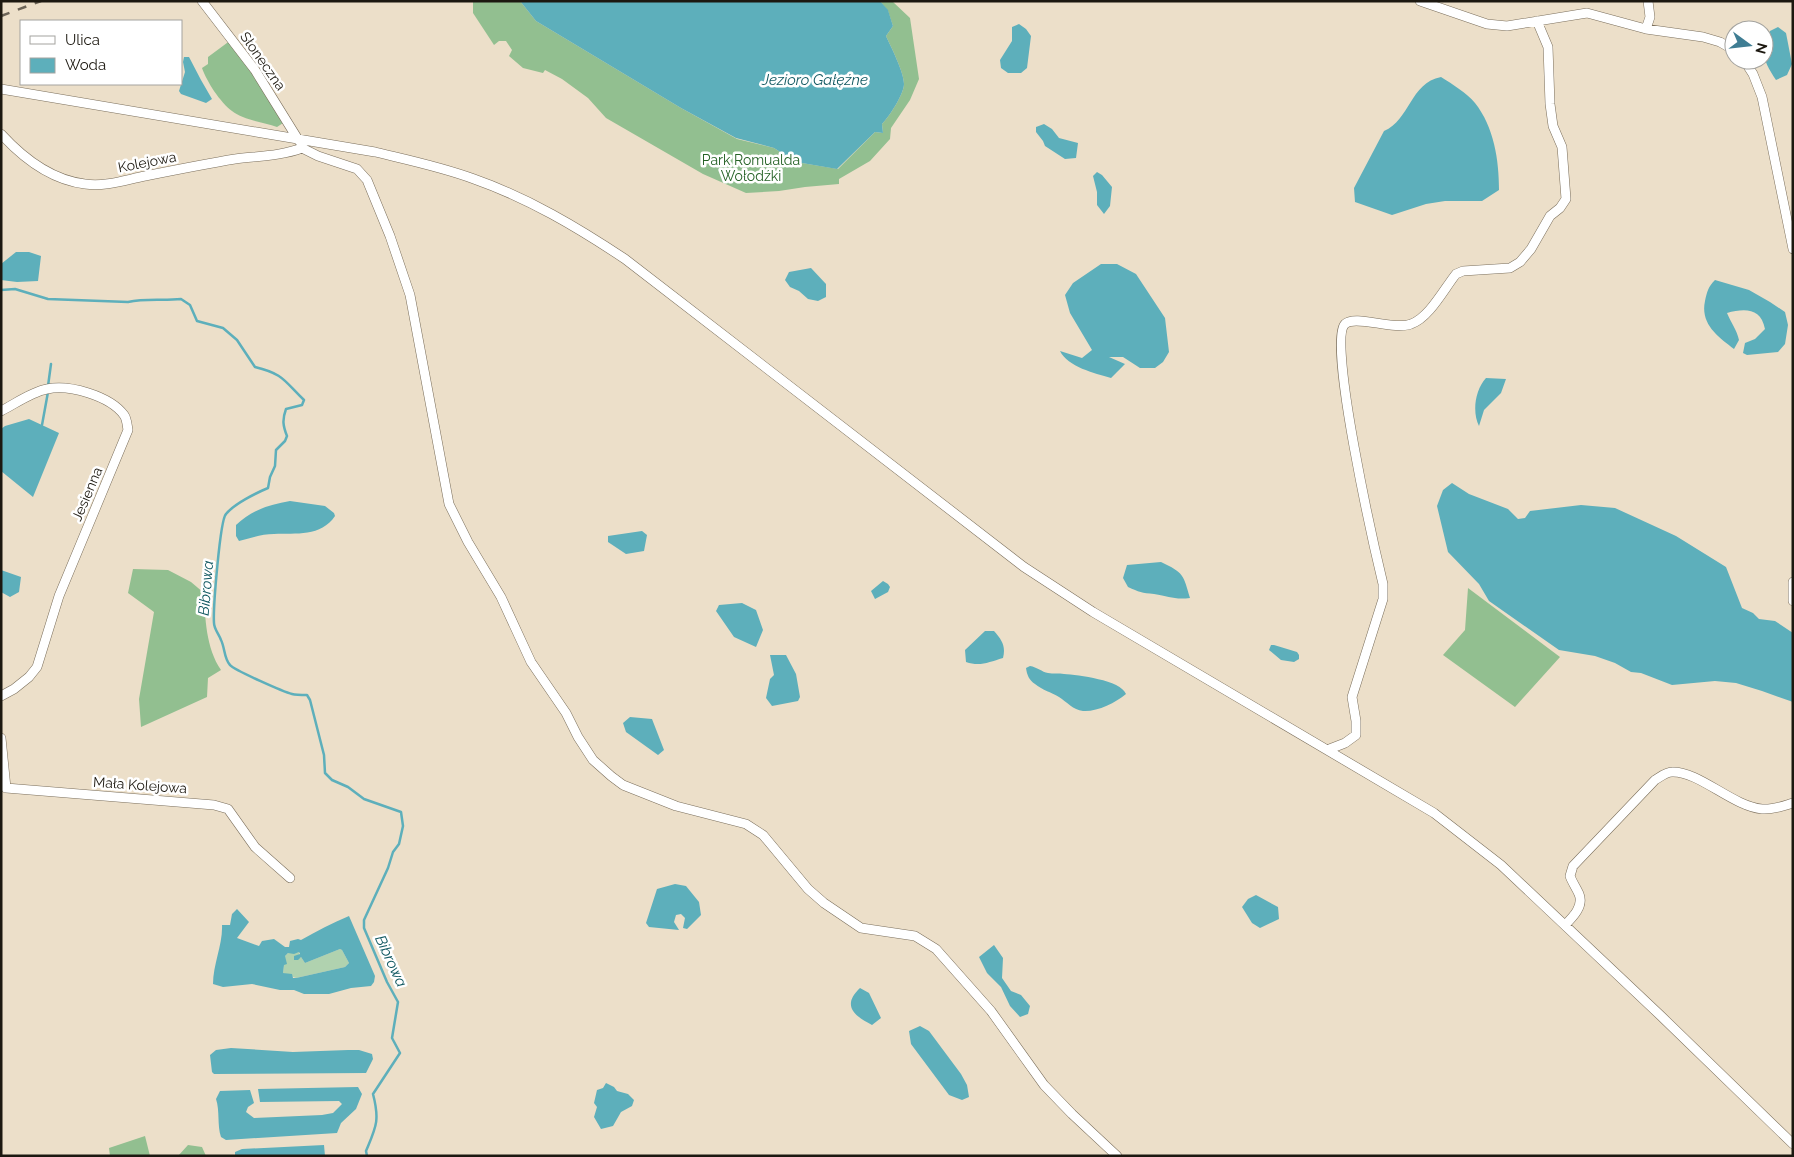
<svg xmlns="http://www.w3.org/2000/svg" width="1794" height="1157" viewBox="0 0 1794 1157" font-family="Raleway,sans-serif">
<rect width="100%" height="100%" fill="#ecdfc9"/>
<path fill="#b0d2af" d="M340 949 342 950 349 963 345 967 296 978 283 973 285 956 288 953 299 952V958L301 957 305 963Z"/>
<path fill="#92bf90" d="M473 1H520L536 21 681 108 737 139 774 148 796 162 838 169 875 132 883 133 882 124C889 117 904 94 904 84 904 72 891 47 886 36L893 26 888 11 880 1H892L910 18 919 79 910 100 891 128 890 139 870 161 839 179V184L805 187 779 191 746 193 703 174 606 118 588 98 562 79 545 70 543 73 523 68 509 56 512 50 506 41H499L494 45 473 13Z
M231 40 286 121 277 127C263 122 243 120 232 111 220 102 207 82 202 68L208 64V57Z
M133 569 168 570 191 582 204 593C205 618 206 648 221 670L208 678 207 697 141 727 139 699 154 612 128 593Z
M1468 588 1560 657 1515 707 1443 655 1465 630Z
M145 1136 150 1156H110L109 1148Z
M188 1145 202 1147 206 1156H178Z"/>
<path fill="#5dafbb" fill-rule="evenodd" d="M520 1H880L888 10 893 26 886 36C891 47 904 72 904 84 904 94 889 117 882 124L883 133 875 132 837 169 796 162 774 148 736 138 681 108 536 21Z
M1019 24 1026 29 1031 36 1027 68 1021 73H1008L1001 68 1000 60 1012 41V27Z
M1778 27 1786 33 1792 64 1787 75 1776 80C1764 62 1759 51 1770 31Z
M184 57H189L201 80 212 99 206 103 181 94 179 91 185 72 183 62Z
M1441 77C1452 84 1467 93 1475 103 1494 127 1499 160 1499 190L1482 201H1445L1426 204 1392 215 1355 202 1354 188 1384 131C1410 120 1410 83 1441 77Z
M1044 124 1052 129 1059 138 1078 143 1076 158 1065 159 1045 146 1043 141 1036 132V127Z
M1097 172 1102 175 1112 187 1110 206 1104 214 1097 205V192L1093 176Z
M16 252H29L41 256 38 281 17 282 1 280V264Z
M1101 264H1117L1136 274 1165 318 1169 352 1163 362 1155 368H1140L1123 357H1109L1125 364 1111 378C1094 373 1068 367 1060 351L1082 358 1092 350 1070 313 1065 295 1073 283Z
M811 268 826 284V297L818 301 808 299 799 291 790 287 785 280 789 272Z
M1715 280 1749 290 1770 302 1785 312 1788 325 1785 344 1778 352 1747 355 1743 353 1745 343 1755 339 1765 329C1761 308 1745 308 1727 313 1731 323 1737 330 1739 340L1734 349C1718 337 1700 324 1705 301 1707 292 1708 287 1715 280Z
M1486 378 1506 379 1501 393 1484 410 1479 426C1472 412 1475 390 1486 378Z
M29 419 59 433 33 497 1 471V429L5 426Z
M1452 483 1469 494 1508 509 1518 519 1525 518 1530 511 1581 505 1615 508 1676 536 1726 567 1742 608 1753 613 1759 619 1775 621 1793 633V702L1762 691 1736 683 1715 681 1672 685 1641 673 1631 672 1615 663 1595 656 1559 650 1489 601 1479 584 1448 552 1437 506 1443 490Z
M290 501 325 506 334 513 335 516C321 537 296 533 274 534 262 534 251 538 239 541L236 536V525C252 510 268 505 290 501Z
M642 531 647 535 644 551 626 554 608 542V536Z
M1161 562C1184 573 1183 574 1190 598 1174 600 1169 596 1154 594 1142 593 1139 592 1128 587L1123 578 1127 565Z
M1 570 21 577 19 592 10 597 1 592Z
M883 581 888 584 890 587 888 592 875 599 871 591Z
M742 603 756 610 763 630 756 647 734 637 716 611 719 605Z
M985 631H994C1002 640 1006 646 1003 658 989 662 980 667 966 662L965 650Z
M1271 645H1274L1297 652 1299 655V659L1294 662 1281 660 1269 650Z
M770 655H786L796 674 800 697 798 701 772 706 766 698 770 679 774 675Z
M1030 666C1037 667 1042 672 1048 673 1053 674 1059 673 1064 674 1078 675 1121 680 1126 694 1115 703 1097 712 1083 711 1073 710 1067 702 1059 697 1051 692 1042 690 1035 684 1029 680 1027 675 1026 668Z
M630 717 652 719 664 750 658 755 626 732 623 723Z
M675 884 686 886 699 902 701 915 687 929 683 928 685 918 681 914 676 915 674 922 679 930 649 927 646 923 657 889Z
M1256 895 1278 907 1279 919 1260 928 1252 923 1242 907 1248 899Z
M237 909 249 922 237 938 259 946 262 941 274 939 285 947H289L290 941 298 939 301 940C317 931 332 923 349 916L375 976 374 982 371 986 351 988 329 994H304L294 990H280L252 984 223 987 213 984C213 964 223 944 222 925H230L232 914ZM340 949 342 950 349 963 345 967 296 978H293L292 974 283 973 284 965 287 964 285 956 288 953 294 954 299 952 300 954 294 956V960H298L301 957 305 963Z
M994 945 1003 958 1002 978 1011 991 1021 995 1030 1006 1028 1014 1020 1017 1010 1006 1001 987 987 973 979 957Z
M860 988 869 993 881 1018 872 1025C855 1016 841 1006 860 988Z
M920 1026 929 1031 961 1074 967 1085 969 1097 962 1100 949 1095 911 1044 909 1031Z
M231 1048 293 1052 348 1050H359L372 1054 373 1059 366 1073 214 1074 212 1072 210 1055 216 1050Z
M606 1083 614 1087 617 1091 628 1094 634 1100 632 1106 621 1112 613 1126 601 1129 594 1117 597 1107 594 1103 597 1090 603 1088Z
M358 1087 362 1094 356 1109 341 1123 337 1133 226 1140 221 1137C217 1125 220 1111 216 1099L220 1091 250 1090 254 1103 248 1107 246 1112 254 1118 322 1115 333 1113 342 1104 339 1101 260 1102 258 1089Z
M324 1145 325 1156H235V1152L242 1149Z"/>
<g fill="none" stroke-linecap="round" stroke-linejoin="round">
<path stroke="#5dafbb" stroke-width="2.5" d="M1 290 15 289 48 299 128 302C146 298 163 301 181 299L190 305 197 321 223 328 237 340 255 367C284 374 284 381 304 400L302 405 286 409C282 420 283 426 287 436L285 441 276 450 275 466 270 477 268 488C256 493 234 504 226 514 220 520 213 609 214 623 214 629 219 634 221 640 225 648 224 659 230 665 234 670 284 692 292 694 296 695 302 695 307 695L310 700 324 755 325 773 332 780 348 787 364 799 401 812 403 826 399 844 393 852 388 868 364 920V928L387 982 398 1002 392 1038 400 1053 373 1094C380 1121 376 1127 366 1151L367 1156
M48 386 51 364
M42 425 48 392"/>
<g stroke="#7b6f5c" stroke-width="10">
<path id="minor" d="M202 1 255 70 299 141
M1420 1 1487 24 1507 26 1587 13 1646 29 1703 37 1720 42 1734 50
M1646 29 1650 17 1648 1
M1744 60 1753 74 1762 97 1793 249
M1 89 375 152C408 160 442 167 474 179 528 198 577 227 625 259L1024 567 1093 612 1434 813 1501 865 1661 1016 1793 1144
M1 134C23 158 51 180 85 184 105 187 125 180 145 176 175 170 205 164 235 159 258 156 281 156 302 148
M302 148 318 156 357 169 367 180 390 236 410 295 449 504 468 542 501 597 531 662 566 713 578 737 593 760 611 776 623 785 676 806 746 824 763 835 808 889 824 903 861 928 915 936 936 949 991 1011 1044 1085 1072 1114 1117 1156
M1 411C15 404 31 392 47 389 69 384 110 396 124 415 127 419 127 425 128 430L59 596 37 667 29 677 14 689 1 696
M1793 582V601
M1 738 6 788 214 805 228 809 255 847 290 878
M1327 750 1345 743 1356 735V721L1352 697 1383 599V584C1375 551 1327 340 1345 324 1355 314 1394 331 1411 324 1429 318 1444 289 1456 274L1463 271 1510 268 1520 262 1531 249 1550 216 1560 208 1566 199 1562 147 1553 126 1550 104 1548 47 1537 21
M1565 925C1573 917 1584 906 1579 894 1576 887 1572 882 1570 876L1573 866 1655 780C1660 777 1666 772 1672 772 1699 771 1732 806 1762 809 1773 810 1783 806 1793 803"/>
</g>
<use href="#minor" stroke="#fff" stroke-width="9"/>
<path stroke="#6c6457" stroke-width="2.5" stroke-dasharray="9 9" stroke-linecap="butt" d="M1 16 41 1"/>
</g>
<g text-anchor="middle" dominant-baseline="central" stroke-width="5" stroke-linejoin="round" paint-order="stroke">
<g font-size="14" fill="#1c1810" stroke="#fff">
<text transform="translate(263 61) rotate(55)">Słoneczna</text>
<text transform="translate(147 162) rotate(-11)">Kolejowa</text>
<text transform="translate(87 494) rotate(-67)">Jesienna</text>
<text transform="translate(140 785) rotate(4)">Mała Kolejowa</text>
</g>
<g font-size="14" fill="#256226" stroke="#fff">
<text x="751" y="160">Park Romualda<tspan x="751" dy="16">Wołodźki</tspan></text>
</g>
<g font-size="15" font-style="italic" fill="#125962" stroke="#fff">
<text x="815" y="80">Jezioro Gałęźne</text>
<text transform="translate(206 588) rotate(-85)">Bibrowa</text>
<text transform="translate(391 961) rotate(65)">Bibrowa</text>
</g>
</g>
<rect width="1794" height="1157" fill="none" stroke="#1c1810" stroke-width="5"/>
<rect x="20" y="20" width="162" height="65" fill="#ffffff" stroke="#a4a39f"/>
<rect x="30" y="36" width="25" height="8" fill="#ffffff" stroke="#a4a39f"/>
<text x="65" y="45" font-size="15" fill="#1c1810">Ulica</text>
<rect x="30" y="58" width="25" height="15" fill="#5dafbb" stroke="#a4a39f"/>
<text x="65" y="70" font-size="15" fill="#1c1810">Woda</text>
<g transform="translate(1749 45) rotate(105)"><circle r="24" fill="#ffffff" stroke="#a4a39f"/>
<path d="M0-4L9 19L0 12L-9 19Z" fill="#3f7d93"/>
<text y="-8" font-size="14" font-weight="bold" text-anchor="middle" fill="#1c1810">N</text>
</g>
</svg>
